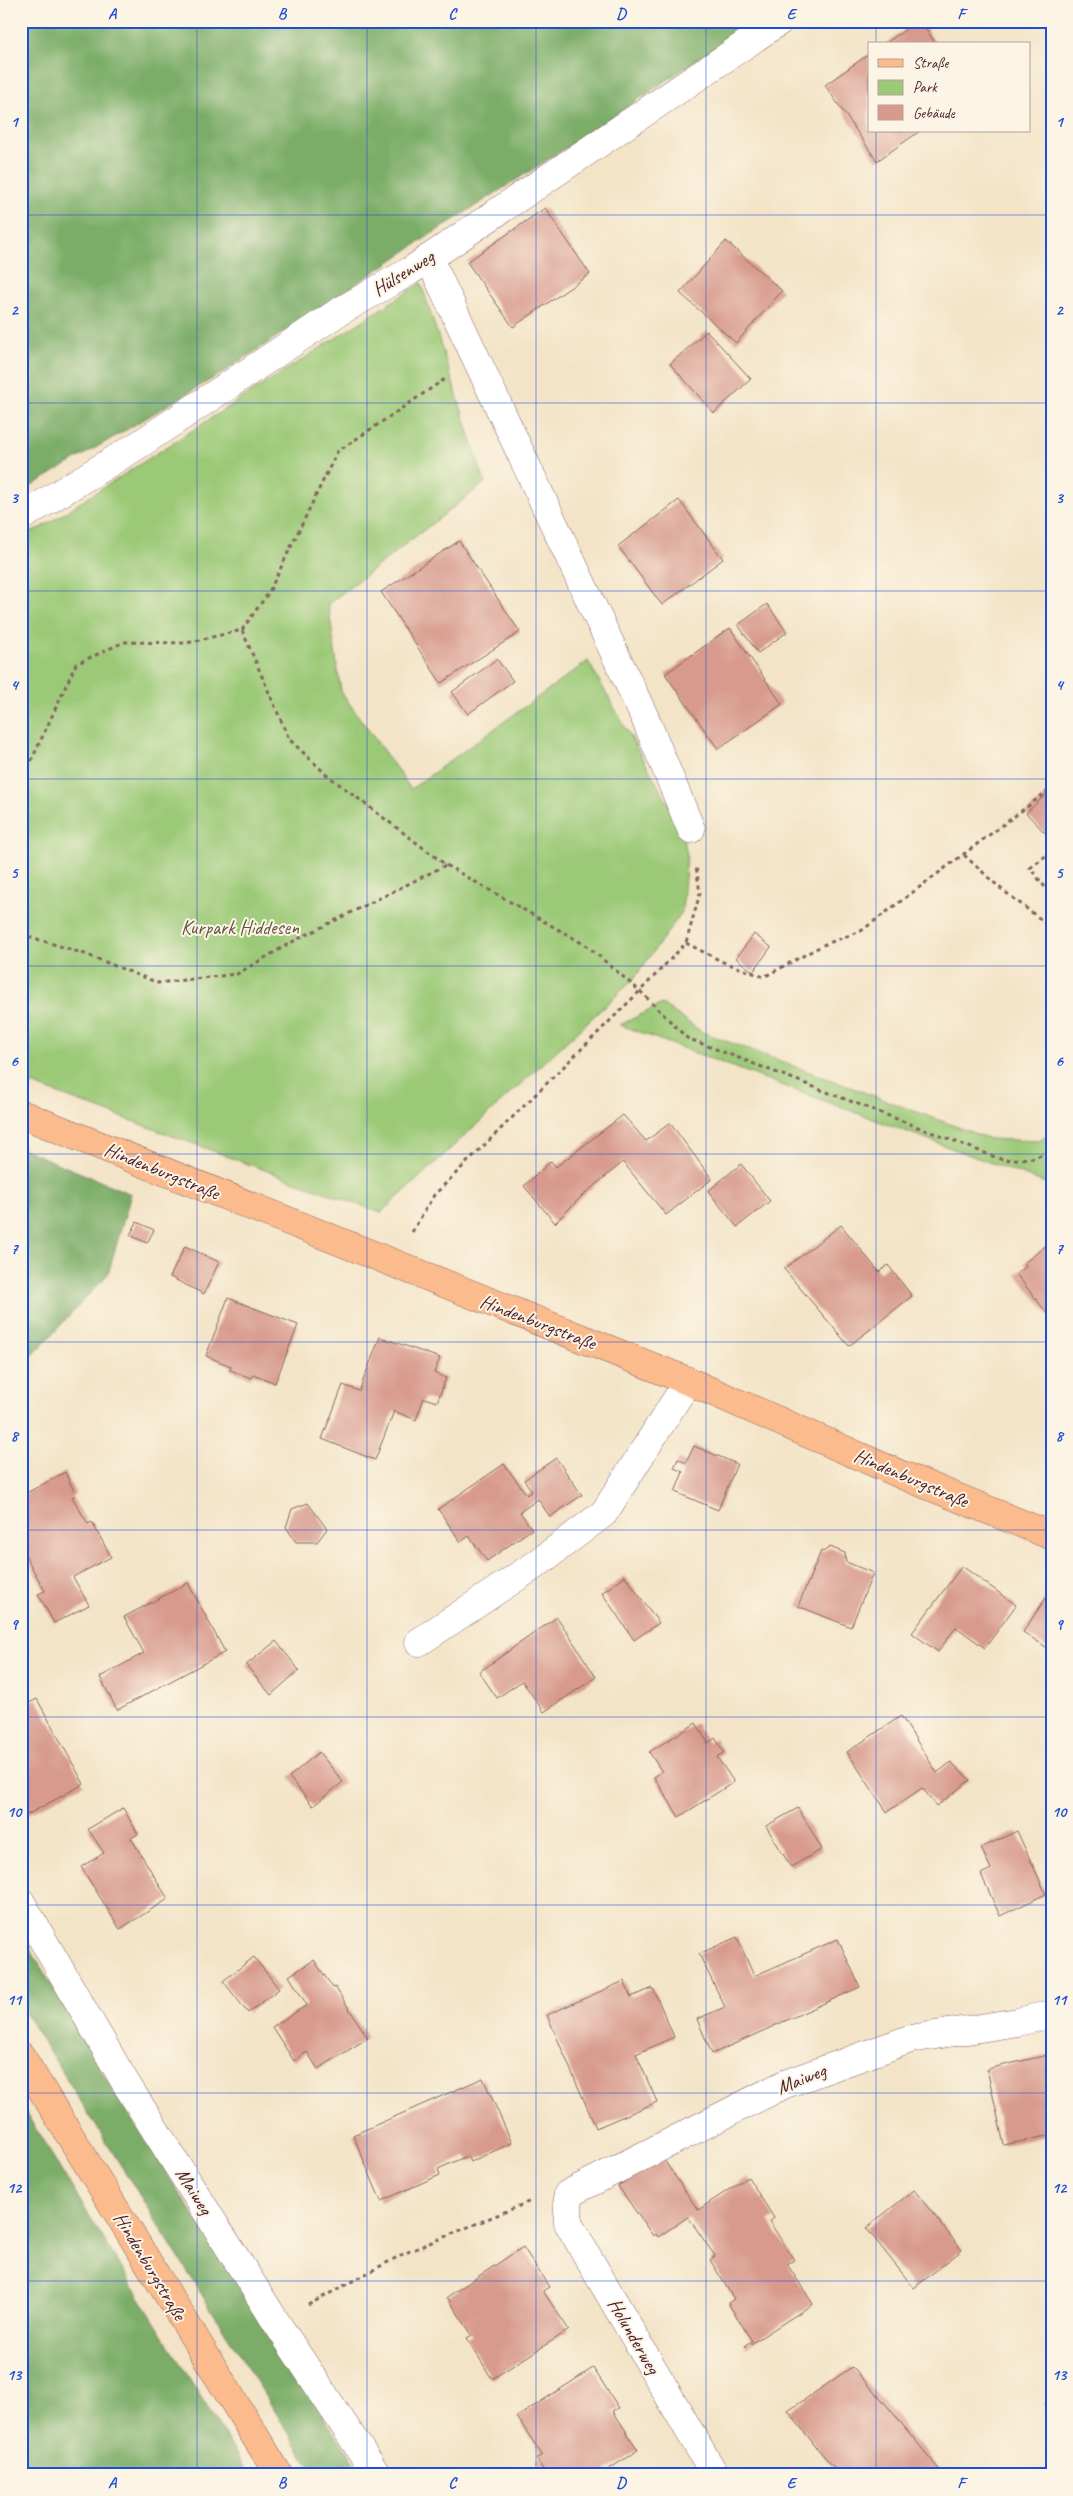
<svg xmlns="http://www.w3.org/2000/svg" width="1073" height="2496" viewBox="0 0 1073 2496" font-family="Caveat,sans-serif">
<rect width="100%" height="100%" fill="#fcf5e5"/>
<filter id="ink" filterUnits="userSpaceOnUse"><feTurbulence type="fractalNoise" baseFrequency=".02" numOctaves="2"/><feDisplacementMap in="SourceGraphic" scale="10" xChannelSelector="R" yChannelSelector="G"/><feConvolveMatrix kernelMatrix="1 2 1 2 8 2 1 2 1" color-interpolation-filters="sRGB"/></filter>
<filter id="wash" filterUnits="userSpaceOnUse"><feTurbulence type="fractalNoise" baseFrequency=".0096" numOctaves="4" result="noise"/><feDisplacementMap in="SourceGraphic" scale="20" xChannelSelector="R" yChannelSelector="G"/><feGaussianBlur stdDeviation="1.12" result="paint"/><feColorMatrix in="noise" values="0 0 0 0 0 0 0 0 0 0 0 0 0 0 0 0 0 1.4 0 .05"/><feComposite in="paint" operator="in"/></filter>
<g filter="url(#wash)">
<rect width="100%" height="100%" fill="#f3e4c7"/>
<path fill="#9bc977" stroke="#727451" d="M421 283 485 483 328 604 341 692 411 789 588 661 679 823 687 854 682 912 633 980 381 1213 21 1080V537L44 526Z
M662 1004 702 1032 990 1139 1038 1141 1052 1134V1180L1045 1183 620 1025Z"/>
<path fill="#7cad68" stroke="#63664a" d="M21 21H755L569 146 433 233 222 373 21 492Z
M21 1148 131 1194 108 1274 21 1368Z
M21 1933 111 2087 362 2475H315L21 2006Z
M21 2105 249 2475H21Z"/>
<g id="blocks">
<path fill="#d79a8c" d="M917 21H921L936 44H885Z
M869 54V131H920L877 161 825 85Z
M545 208 590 274 513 327 467 262Z
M726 241 782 291 736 343 680 293Z
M707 331 751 379 714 413 670 364Z
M679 500 723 559 662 605 618 546Z
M459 541 520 632 441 683 381 592Z
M767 604 787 632 758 653 738 625Z
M730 628 782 704 718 749 665 674Z
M497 659 513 681 468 714 452 692Z
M1052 789V830L1047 835 1026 813Z
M754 934 771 947 753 972 736 958Z
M623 1115 646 1141 670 1123 712 1179 666 1215 623 1162 582 1196 555 1223 524 1186 551 1161 556 1167Z
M741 1164 770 1201 737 1227 708 1191Z
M137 1222 154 1230 147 1243 130 1235Z
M841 1225 879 1272 888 1265 912 1296 849 1346 784 1269Z
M1052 1241V1319L1016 1274 1027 1266 1024 1263Z
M185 1246 219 1262 204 1294 170 1277Z
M228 1298 298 1325 275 1383 253 1374 251 1378 230 1370 231 1366 206 1356Z
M380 1337 440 1358 434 1373 446 1378 437 1402 424 1398 416 1420 394 1411 375 1460 322 1439 343 1385 359 1391Z
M694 1446 737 1464 718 1510 675 1492 683 1472 674 1468 678 1459 686 1463Z
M556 1458 582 1495 550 1517 538 1499 520 1512 532 1529 487 1561 469 1536 461 1542 438 1509 504 1464 527 1495 532 1491 524 1480Z
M65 1472 76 1495 72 1497 88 1524 92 1522 111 1557 73 1577 89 1605 54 1623 38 1594 45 1591 21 1548V1496Z
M308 1503 327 1529 317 1542H296L286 1527 292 1509Z
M830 1547 845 1553 846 1562 873 1573 851 1627 798 1606 821 1551 823 1552Z
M962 1566 1016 1605 985 1648 956 1627 938 1652 912 1633Z
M625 1576 659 1623 634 1640 602 1593Z
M188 1583 225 1652 117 1710 100 1677 144 1653 124 1617Z
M1052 1589V1651L1023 1632Z
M557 1617 596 1677 544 1712 522 1681 497 1698 479 1672Z
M276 1641 299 1670 271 1695 246 1665Z
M37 1699 84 1784 21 1818V1707Z
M901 1716 937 1773 951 1762 970 1780 937 1806 922 1788 887 1812 847 1752Z
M696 1723 708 1743 715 1738 724 1752 717 1757 734 1782 679 1817 654 1777 662 1772 649 1752Z
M319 1752 343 1782 313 1806 289 1777Z
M123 1808 138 1834 131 1838 168 1899 120 1929 81 1867 104 1853 88 1829Z
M798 1808 822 1849 791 1867 766 1826Z
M1017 1831 1046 1894 1000 1916 981 1874 991 1869 981 1848Z
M737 1937 754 1976 838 1939 860 1987 712 2054 697 2019 725 2007 699 1954Z
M254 1957 279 1989 248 2013 223 1981Z
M314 1960 333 1988 335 1987 368 2038 318 2069 307 2052 294 2061 272 2027 307 2005 289 1976Z
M624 1981 631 1997 653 1988 674 2037 636 2054 657 2102 596 2128 547 2015Z
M1052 2054V2135L1004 2145 987 2069Z
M483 2078 512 2143 470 2162 467 2156 438 2169 440 2175 381 2201 353 2135Z
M662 2157 698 2210 748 2177 774 2218 769 2221 794 2260 787 2264 813 2304 746 2347 745 2345 752 2341 728 2303 734 2299 710 2260 715 2256 688 2217 658 2237 656 2234 653 2236 618 2186Z
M914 2190 962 2250 914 2288 866 2228Z
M523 2247 549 2287 543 2291 569 2330 492 2379 467 2338 472 2335 447 2297Z
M852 2367 884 2402 942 2473 841 2475 816 2447 788 2411Z
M593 2368 619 2408 613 2411 638 2450 600 2475H547L536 2459 542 2455 517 2417Z
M1052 2399V2415L1045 2403Z"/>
</g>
</g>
<g filter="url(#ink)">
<use href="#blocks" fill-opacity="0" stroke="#856462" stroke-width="1"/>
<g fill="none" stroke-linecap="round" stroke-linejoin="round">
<g stroke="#856462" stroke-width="29">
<path id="minor" d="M429 258 645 718 691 829
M21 517 140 444 337 313 410 271 780 21
M419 1642 538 1563 604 1513 688 1381
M21 1902 125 2082 276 2322 377 2475
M715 2475 568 2223V2194L785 2084 910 2039 1018 2022 1052 2014"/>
</g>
<g stroke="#856462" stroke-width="29">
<path id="major" d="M21 1114 688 1381 902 1475 1052 1536
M21 2056 279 2475"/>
</g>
<path stroke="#856462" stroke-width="3" stroke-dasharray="4 4" stroke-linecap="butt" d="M242 630 269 592 337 452 445 379
M21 783 76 664 124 642 187 643 242 630 289 739 327 775 446 865 587 946 640 991 687 1038 1003 1160 1034 1158 1052 1150
M1052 851 1030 868 1052 896
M964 855 1000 888 1052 928
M21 934 85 954 158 983 237 974 292 942 446 865
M686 943 723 962 764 977 823 945 861 931 1052 788
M412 1232 434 1195 640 991 686 943 700 893 696 866
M308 2305 403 2254 531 2201"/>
<use href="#minor" stroke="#fff" stroke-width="28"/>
<use href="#major" stroke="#fbbb8c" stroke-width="28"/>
</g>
</g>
<path fill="none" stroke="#1d4ed8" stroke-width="1" stroke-opacity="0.55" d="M197 21V2475M367 21V2475M536 21V2475M706 21V2475M876 21V44M876 131V2475M21 215H1052M21 403H1052M21 591H1052M21 779H1052M21 966H1052M21 1154H1052M21 1342H1052M21 1530H1052M21 1717H1052M21 1905H1052M21 2093H1052M21 2281H1052"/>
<g text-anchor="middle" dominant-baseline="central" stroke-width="4" stroke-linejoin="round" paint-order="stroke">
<g font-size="20" fill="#4a1f2b" stroke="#fcf5e5">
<text transform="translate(403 273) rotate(-32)">Hülsenweg</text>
<text transform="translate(162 1171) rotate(22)">Hindenburgstraße</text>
<text transform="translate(538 1322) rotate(21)">Hindenburgstraße</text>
<text transform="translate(911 1478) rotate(23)">Hindenburgstraße</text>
<text transform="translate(801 2079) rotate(-22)">Maiweg</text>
<text transform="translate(194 2191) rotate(58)">Maiweg</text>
<text transform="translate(150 2266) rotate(59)">Hindenburgstraße</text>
<text transform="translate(634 2336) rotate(60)">Holunderweg</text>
</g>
<g font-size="20" fill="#625242" stroke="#fcf5e5">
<text x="240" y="927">Kurpark Hiddesen</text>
</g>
</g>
<rect width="1073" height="2496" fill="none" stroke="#fcf5e5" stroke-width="55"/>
<rect x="868" y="42" width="162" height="90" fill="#fcf5e5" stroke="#b59f9b"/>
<rect x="878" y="59" width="25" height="8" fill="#fbbb8c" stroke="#b59f9b"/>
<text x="913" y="68" font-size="15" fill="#4a1f2b">Straße</text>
<rect x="878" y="80" width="25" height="15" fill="#9bc977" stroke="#b59f9b"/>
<text x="913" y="92" font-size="15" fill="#4a1f2b">Park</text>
<rect x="878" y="105" width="25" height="15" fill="#d79a8c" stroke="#b59f9b"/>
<text x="913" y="118" font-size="15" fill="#4a1f2b">Gebäude</text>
<rect x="28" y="28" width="1018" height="2440" fill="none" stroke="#1d4ed8" stroke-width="2"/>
<g font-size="16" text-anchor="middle" font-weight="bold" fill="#1d4ed8">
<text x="112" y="19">A</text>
<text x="282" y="19">B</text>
<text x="452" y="19">C</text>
<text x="621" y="19">D</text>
<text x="791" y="19">E</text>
<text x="961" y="19">F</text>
<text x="14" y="127">1</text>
<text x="1059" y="127">1</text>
<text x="14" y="315">2</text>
<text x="1059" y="315">2</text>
<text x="14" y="503">3</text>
<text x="1059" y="503">3</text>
<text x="14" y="690">4</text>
<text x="1059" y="690">4</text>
<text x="14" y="878">5</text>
<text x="1059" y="878">5</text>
<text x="14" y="1066">6</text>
<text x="1059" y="1066">6</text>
<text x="14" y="1254">7</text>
<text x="1059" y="1254">7</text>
<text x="14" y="1441">8</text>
<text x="1059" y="1441">8</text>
<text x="14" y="1629">9</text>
<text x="1059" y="1629">9</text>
<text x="14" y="1817">10</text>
<text x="1059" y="1817">10</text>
<text x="14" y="2005">11</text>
<text x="1059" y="2005">11</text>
<text x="14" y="2193">12</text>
<text x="1059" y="2193">12</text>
<text x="14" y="2380">13</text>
<text x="1059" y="2380">13</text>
<text x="112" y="2488">A</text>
<text x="282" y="2488">B</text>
<text x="452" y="2488">C</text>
<text x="621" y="2488">D</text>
<text x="791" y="2488">E</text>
<text x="961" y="2488">F</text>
</g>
</svg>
